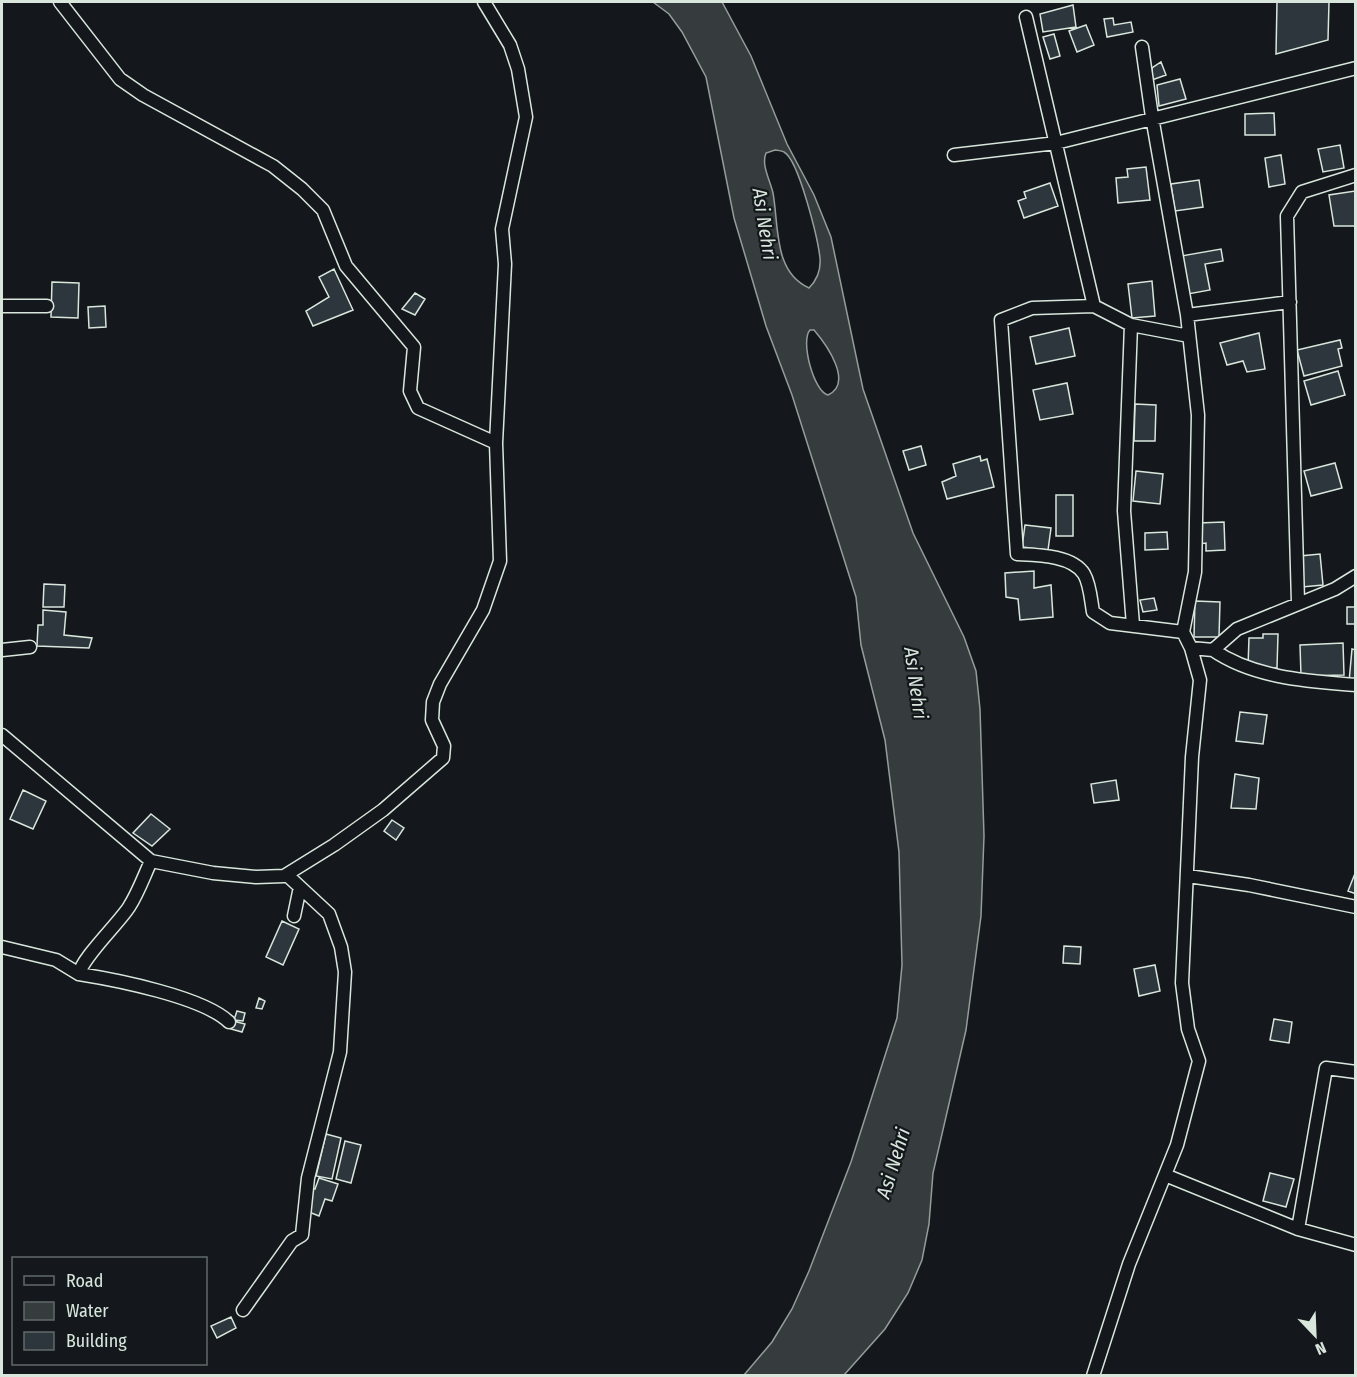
<svg xmlns="http://www.w3.org/2000/svg" width="1357" height="1377" viewBox="0 0 1357 1377" font-family="'Fira Sans Condensed',sans-serif">
<rect width="100%" height="100%" fill="#14181c"/>
<path fill="#363b3e" stroke="#939e99" stroke-width="1.5" fill-rule="evenodd" d="M653 2H722L751 56 787 144 814 195 831 237 863 389 913 533 964 637 976 671 980 709 984 836 981 916 966 1030 933 1173 929 1224 922 1260 908 1293 885 1329 844 1375H744L772 1342 792 1309 809 1271 851 1162 897 1018 902 965 899 852 885 740 861 645 856 597 792 395 766 326 734 218 706 77 682 32 669 14ZM775 150C776 150 783 151 784 152 799 160 818 240 820 258 821 270 817 280 809 288 773 272 779 225 773 193 770 180 761 165 766 153ZM810 330H814C826 344 854 383 828 395 814 392 800 341 810 330Z"/>
<path fill="#2c363c" stroke="#d8e6dc" stroke-width="1.5" d="M1277 2H1329L1328 40 1276 54Z
M1073 5 1076 27 1043 32 1040 14Z
M1113 18 1114 25 1131 22 1133 32 1107 37 1104 19Z
M1086 25 1094 45 1077 52 1069 31Z
M1054 34 1060 56 1050 59 1043 37Z
M1161 62 1166 75 1152 80V68Z
M1180 79 1186 99 1159 106 1157 85Z
M1274 113 1275 135H1245V114Z
M1340 145 1344 168 1323 172 1318 149Z
M1281 155 1285 184 1269 187 1265 158Z
M1146 167 1150 200 1118 203 1116 178 1128 177 1127 169Z
M1199 180 1203 207 1175 211 1171 184Z
M1050 183 1058 206 1024 218 1018 201 1026 198 1024 192Z
M1355 191 1356 226H1334L1329 195Z
M1221 249 1223 261 1205 264 1210 290 1188 294 1181 256Z
M334 269 353 310 313 326 306 311 329 297 319 277Z
M1152 281 1155 316 1132 318 1128 284Z
M52 282 79 283 78 318 51 317Z
M415 293 425 299 415 315 402 309Z
M105 306 106 327 89 328 88 307Z
M1069 328 1075 356 1036 364 1030 337Z
M1259 333 1265 369 1247 372 1243 361 1227 365 1220 343Z
M1340 340 1342 348 1338 349 1342 366 1304 376 1297 350Z
M1338 371 1345 395 1311 405 1304 381Z
M1067 383 1073 414 1040 420 1033 390Z
M1135 404 1156 405 1155 441H1134Z
M921 446 926 465 909 470 903 451Z
M980 456 981 461 987 459 994 487 947 499 942 482 956 476 953 464Z
M1335 463 1342 488 1311 496 1304 471Z
M1136 471 1163 474 1160 504 1133 501Z
M1056 495H1073V536H1056Z
M1224 522 1225 550 1206 551V543L1199 544 1198 523Z
M1025 525 1051 528 1048 550 1022 547Z
M1167 532 1168 549 1145 550V533Z
M1320 554 1323 585 1302 587 1300 556Z
M1034 571V588L1051 585 1053 617 1020 620 1018 599 1006 597 1005 573Z
M44 584 65 585 64 607H43Z
M1154 598 1157 610 1143 612 1140 600Z
M1195 601 1220 602 1219 637H1194Z
M1347 607H1356V624H1347Z
M43 610 66 612 64 635 92 638 89 648 37 646 38 625H43Z
M1263 634H1278L1277 668 1248 667 1249 638H1263Z
M1343 643 1344 675 1301 676 1300 645Z
M1352 649 1356 650V683L1349 682Z
M1240 712 1267 715 1263 744 1236 741Z
M1235 774 1259 778 1256 809 1231 808Z
M1116 780 1119 800 1094 803 1091 784Z
M23 790 46 801 33 829 10 819Z
M151 814 170 829 152 846 133 833Z
M392 820 404 828 396 840 384 831Z
M1356 871V894L1348 891Z
M282 921 299 929 283 965 266 957Z
M1064 946 1081 947 1080 964 1063 963Z
M1155 965 1160 991 1139 996 1134 969Z
M259 998 265 1001 262 1009 256 1008Z
M237 1011 245 1013 243 1021 234 1020Z
M1274 1019 1292 1022 1289 1043 1270 1040Z
M233 1021 245 1024 242 1032 231 1029Z
M326 1134 341 1138 332 1179 316 1176Z
M345 1141 361 1145 351 1183 336 1179Z
M1270 1173 1294 1179 1286 1207 1263 1201Z
M319 1178 338 1184 332 1201 325 1199 319 1216 304 1210 312 1188 315 1189Z
M231 1317 236 1328 217 1338 211 1326Z"/>
<g fill="none" stroke-linecap="round" stroke-linejoin="round">
<g stroke="#d8e6dc" stroke-width="15">
<path id="street" d="M60 2 120 79 143 95 273 166 302 189 323 210 346 266 414 347 410 391 418 408 496 443
M1026 17 1094 306
M1142 47 1152 117 1187 315 1198 415 1195 572 1183 632
M954 155 1056 143 1356 68
M2 306H47
M1187 315 1290 302
M1131 325 1124 511 1133 625
M1189 336 1131 325 1094 306 1032 308 1001 320 1017 554C1037 555 1072 555 1084 574 1090 584 1091 600 1093 612L1110 623 1183 632 1191 648 1213 650 1237 629 1335 589 1356 576
M1298 602 1287 216 1302 192 1356 175
M2 650 30 647
M1213 650C1254 678 1307 681 1356 685
M2 735 151 861 213 873 256 877 284 876 334 845 383 810 443 758 444 746 432 720 433 702 440 684 483 610 500 561 496 443 505 264 502 229 526 117 518 69 510 45 484 2
M1188 876 1249 885 1356 907
M294 916 300 887
M2 947 56 960 79 974C82 958 118 924 129 907 138 893 144 876 151 861
M79 974C117 980 203 997 229 1022
M1165 1175 1298 1229 1356 1245
M1298 1229 1326 1068 1356 1072
M243 1310 292 1241 302 1235 308 1178 340 1052 345 972 341 947 329 914 287 875
M1093 1376 1129 1264 1177 1145 1199 1061 1188 1029 1182 983 1192 757 1200 680 1191 648"/>
</g>
<use href="#street" stroke="#14181c" stroke-width="12"/>
</g>
<g text-anchor="middle" dominant-baseline="central" stroke-width="4.5" stroke-linejoin="round" paint-order="stroke">
<g font-size="20" font-style="italic" fill="#d8e6dc" stroke="#14181c">
<text transform="translate(765 224) rotate(81)">Asi Nehri</text>
<text transform="translate(916 683) rotate(82)">Asi Nehri</text>
<text transform="translate(893 1163) rotate(-73)">Asi Nehri</text>
</g>
</g>
<rect width="1357" height="1377" fill="none" stroke="#d8e6dc" stroke-width="6"/>
<rect x="12" y="1257" width="195" height="108" fill="#14181c" stroke="#626a69" stroke-width="1.5"/>
<rect x="24" y="1276" width="30" height="9" fill="#14181c" stroke="#626a69" stroke-width="1.5"/>
<text x="66" y="1287" font-size="18" fill="#d8e6dc">Road</text>
<rect x="24" y="1302" width="30" height="18" fill="#363b3e" stroke="#626a69" stroke-width="1.5"/>
<text x="66" y="1317" font-size="18" fill="#d8e6dc">Water</text>
<rect x="24" y="1332" width="30" height="18" fill="#2c363c" stroke="#626a69" stroke-width="1.5"/>
<text x="66" y="1347" font-size="18" fill="#d8e6dc">Building</text>
<g transform="translate(1315 1335) rotate(157)" stroke="#14181c" stroke-width="4.5" paint-order="stroke">
<path d="M0-4.5L10 22L0 15L-10 22Z" fill="#d8e6dc"/>
<text y="-9" font-size="16" font-weight="bold" text-anchor="middle" fill="#d8e6dc">N</text>
</g>
</svg>
